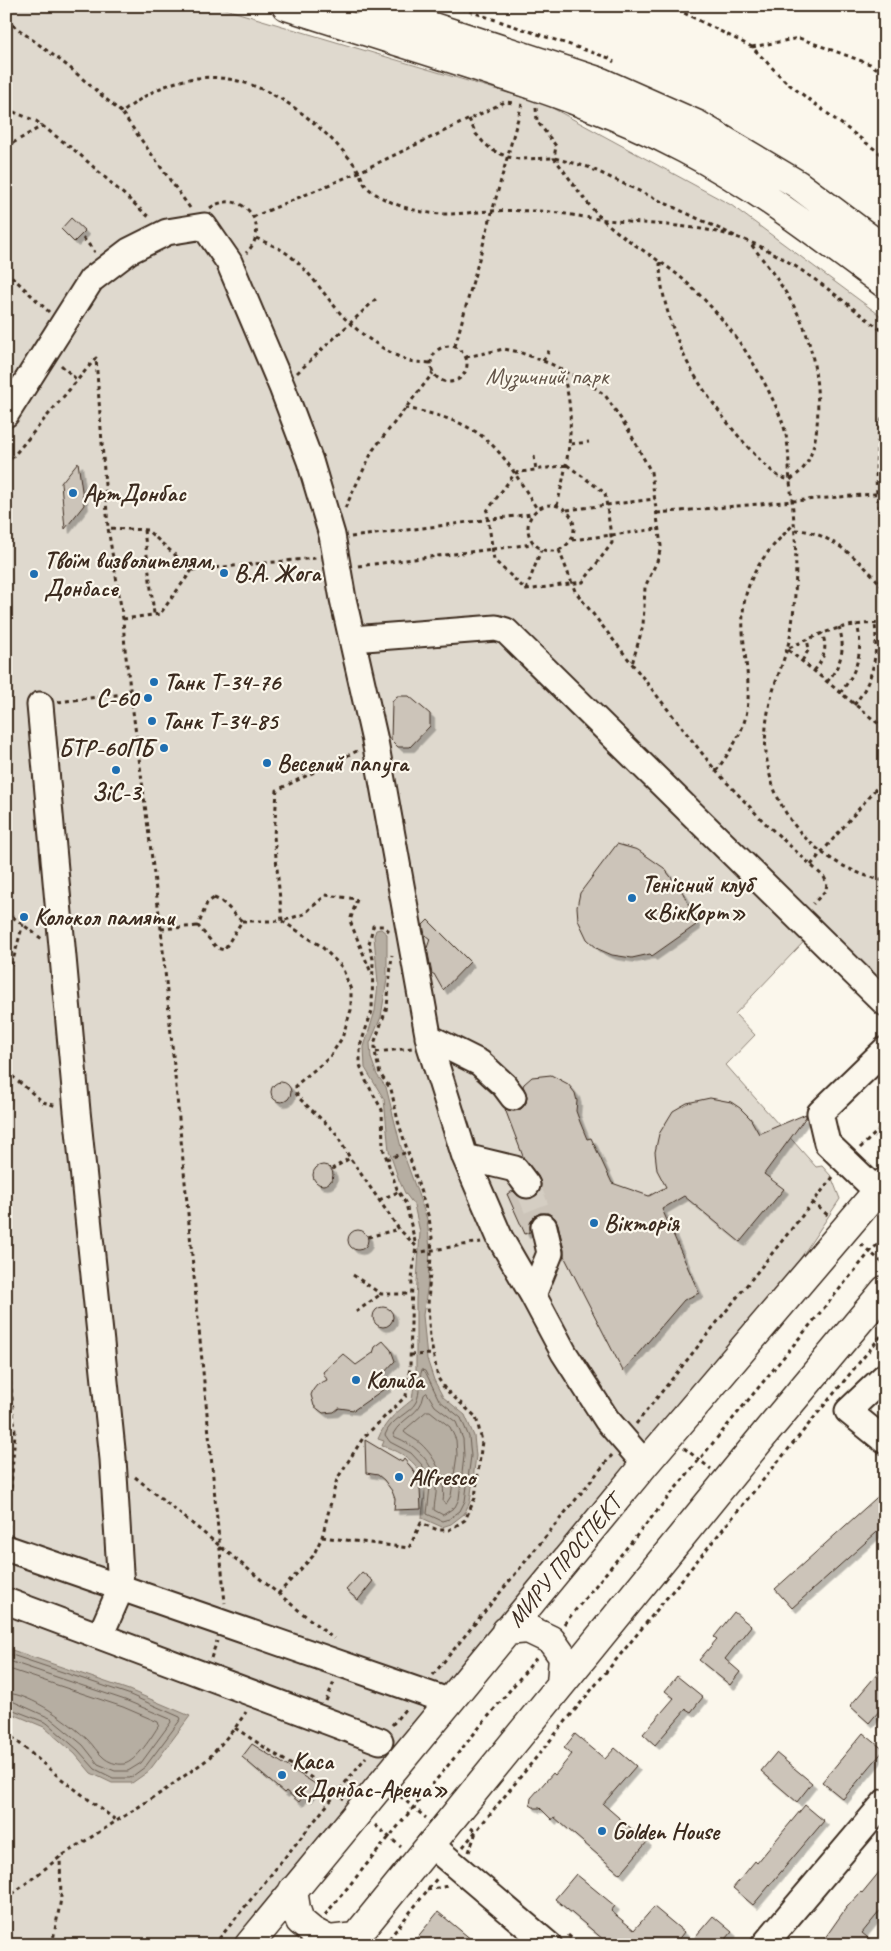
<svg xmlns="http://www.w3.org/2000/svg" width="891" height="1951" viewBox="0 0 891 1951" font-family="Caveat,sans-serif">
<defs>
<filter id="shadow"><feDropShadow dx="4.5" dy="4.5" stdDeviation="0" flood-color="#0004"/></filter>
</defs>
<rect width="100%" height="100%" fill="#fbf7ec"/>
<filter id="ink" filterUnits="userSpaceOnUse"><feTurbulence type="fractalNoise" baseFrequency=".02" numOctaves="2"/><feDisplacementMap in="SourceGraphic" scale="10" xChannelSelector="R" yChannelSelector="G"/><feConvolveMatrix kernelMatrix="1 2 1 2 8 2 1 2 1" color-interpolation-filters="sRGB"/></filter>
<g filter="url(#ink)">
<path fill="#dfd9ce" stroke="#8d8276" d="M6 6H215L545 104 731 205 885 319V994L815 930 735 1014 755 1035 726 1065 816 1167 822 1166 831 1176 840 1199 792 1271 649 1439 233 1945H6Z"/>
<path fill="#b6aea2" stroke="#85796d" d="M381 929 387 934V979L381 1017 370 1043 371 1058 377 1075 386 1087 401 1147 427 1219 430 1249 428 1284 423 1315 427 1359 434 1380 443 1397 465 1415 474 1436 476 1456 470 1502 464 1514 451 1524 442 1527 422 1518C422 1508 425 1500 425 1490 425 1467 403 1451 382 1446L384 1441 378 1439C385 1421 397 1412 412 1400L416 1370V1299L420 1232 414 1205 405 1193 399 1180 389 1151 384 1099 365 1068 364 1047 375 1011 378 984 374 936 376 930Z
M6 1648 129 1690 190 1716 149 1771 132 1783H112L91 1773 75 1754 44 1727 6 1711Z"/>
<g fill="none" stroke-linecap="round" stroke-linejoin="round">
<path stroke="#6c5f53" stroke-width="1" d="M422 1370 425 1371 439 1400 461 1418 469 1437 471 1456 465 1501 460 1511 449 1519 442 1521 427 1514 430 1487 423 1466 411 1453 390 1442 385 1435C391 1418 410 1414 416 1402 421 1393 418 1379 422 1370Z
M427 1393 435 1406 456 1422 463 1439 464 1456 459 1499 455 1507 443 1515 434 1510C434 1502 437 1495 436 1486 434 1463 416 1445 395 1437L393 1434C402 1417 421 1415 424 1395Z
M427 1411H430L450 1427 456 1440 457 1455 451 1496 446 1504 443 1502C446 1479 437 1459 421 1444 416 1439 409 1437 404 1432L407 1428Z
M6 1653 128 1694 180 1717 181 1719 145 1767 130 1778H113L95 1769 78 1750 47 1723 6 1707
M6 1660 125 1700 170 1719 171 1722 141 1763 128 1771H115L98 1764 83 1745 50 1718 12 1701 6 1700
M6 1668 123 1707 158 1722 159 1725C153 1735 136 1762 124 1764 117 1765 108 1762 103 1757 97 1752 93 1745 88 1740 70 1723 32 1694 6 1693"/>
</g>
<path fill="#ccc4b9" stroke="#3b2a1e" filter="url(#shadow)" d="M71 218 85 231 74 242 61 229Z
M78 462 84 505 65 529 61 483Z
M397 696H409L430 714V726L410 747H398L391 740 392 702Z
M617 844 638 850 664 868 683 893 692 912 696 925 652 956 650 954 632 958 612 955 598 949 587 939 578 920 577 907 580 893Z
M428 920 470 962 443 990 434 974H432L427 948 430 939 425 935 423 925Z
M551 1075 568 1084 575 1093 577 1101 576 1111 580 1122 587 1139 591 1138 612 1183 649 1196 666 1187 657 1170 655 1152 659 1134 673 1111 687 1103 710 1098 731 1102 740 1108 750 1118 759 1134 806 1114V1117L764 1174 784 1189 740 1242 684 1196 662 1209 699 1293 684 1300 623 1371 564 1256V1250L558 1224 555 1218 548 1213H540L535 1216 530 1223V1232L525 1234 507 1194 513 1191 521 1198 529 1199 536 1196 540 1191 541 1184 538 1176 524 1159 505 1109 514 1111 521 1109 526 1103 527 1096 523 1086 524 1084 532 1077Z
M271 1092a10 10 0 1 1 20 0a10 10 0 1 1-20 0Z
M313 1175a10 10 0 1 1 20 0a10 10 0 1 1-20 0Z
M348 1240a10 10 0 1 1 20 0a10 10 0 1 1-20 0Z
M373 1317a10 10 0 1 1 20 0a10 10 0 1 1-20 0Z
M383 1341 391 1350 395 1361 382 1375 387 1387 354 1410 339 1408 334 1412 323 1413 314 1406 311 1395 313 1390 317 1385 327 1380 323 1372 343 1354 356 1365 373 1353 375 1347Z
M365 1440 402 1462 404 1459 414 1471 420 1489 421 1509 394 1510 395 1499 392 1491 384 1480 378 1475 366 1473Z
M885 1490V1525L792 1608 775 1589Z
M362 1572 373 1581 358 1600 346 1590Z
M734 1612 751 1626 725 1659 740 1672 730 1685 699 1660 717 1639 714 1637Z
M885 1665V1704L869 1723 850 1706Z
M677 1676 703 1697 691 1712 686 1709 655 1745 643 1734 674 1698 665 1691Z
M863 1733 884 1750 843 1799 822 1782Z
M575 1734 605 1759 615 1748 636 1766 603 1804 647 1842 620 1874 554 1817 552 1820 540 1808H535L530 1805 531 1798 553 1773 555 1775 572 1754 564 1748Z
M252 1744 317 1785 307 1798 304 1795 299 1802 286 1791 284 1793 242 1757Z
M776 1753 812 1783 797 1802 761 1771Z
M805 1805 824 1821 753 1905 733 1888 755 1861 757 1863Z
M885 1865V1905L862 1933 877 1945H820L846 1908 861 1892 862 1893Z
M576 1874 615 1906 611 1911 634 1930 654 1907 684 1932 674 1945H610L555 1899Z
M438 1912 478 1945H411Z
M713 1916 732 1932 721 1945H704L695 1937Z"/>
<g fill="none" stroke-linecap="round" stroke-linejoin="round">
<path stroke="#d5cec3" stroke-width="25" stroke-dasharray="25 12" stroke-linecap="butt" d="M527 1185 544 1227"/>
<g stroke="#3b2a1e" stroke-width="29">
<path id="minor" d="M6 414 91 280 129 251 167 232 204 226 229 262 282 387 310 461 332 535 343 599 375 741 430 1046 465 1157 500 1238 533 1295 564 1353 607 1420 645 1464
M352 639 496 628 506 631 885 1003
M40 705 77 1111 113 1459 121 1588 100 1636
M428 1037 480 1063 504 1085 513 1097
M465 1157 515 1169 527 1185
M877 1191 827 1143 820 1113 885 1050
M533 1295 550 1253 544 1227
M885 1376 848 1411 885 1441
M6 1548 448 1701
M6 1601 380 1741
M430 1844 549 1945
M764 1945 885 1802"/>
</g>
<g stroke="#3b2a1e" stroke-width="31">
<path id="major" d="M286 6C344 25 402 43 459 61 537 86 613 111 685 149 756 186 820 236 885 284
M369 6 601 82 698 125 797 184 885 250
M506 1631 528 1629 551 1640 563 1657 561 1684
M293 1890 296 1909 300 1921 312 1931 329 1940 355 1937
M249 1945 645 1464 885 1182
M349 1945 768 1430 885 1290"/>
</g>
<path stroke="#3b2a1e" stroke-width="3" stroke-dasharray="4 4" stroke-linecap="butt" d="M454 6 609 58 614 62
M670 6 752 47 786 82 885 157
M6 20 69 67 122 113
M752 47 799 38 870 64 885 74
M536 108 537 121 556 146 554 158C570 178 585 203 603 220 626 241 654 256 678 275 724 314 760 365 782 421 790 443 788 460 790 482 796 533 799 579 791 631 787 657 774 681 769 707 751 790 803 863 885 881
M6 109 36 121 78 153 150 218
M469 119 476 134 483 142 492 150 508 157 519 159 554 158 588 167 735 236
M6 147 42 126
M190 208 122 113C199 47 277 81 339 147 346 154 353 162 358 170 361 175 362 181 366 186 375 196 394 204 407 208 441 218 458 213 492 211 507 210 523 211 539 211 562 212 584 218 607 220 651 225 700 224 742 239 791 256 844 302 885 333
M210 208C243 186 273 228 246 253
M253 217 359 172 505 102 514 103
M83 238 95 252
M256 238C264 242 273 245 280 249 304 263 319 288 336 308 351 328 384 352 407 360 414 363 423 362 430 363
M660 262C660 293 670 323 682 351 696 385 744 448 773 472 778 477 783 478 790 480 798 474 804 469 808 461 826 425 817 351 799 316 786 290 768 266 750 243
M6 271 49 312
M431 364a18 18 0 1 1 36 0a18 18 0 1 1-36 0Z
M455 346 522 104
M466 357 504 349 519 352 551 364 588 383 605 395 629 431 651 472 661 546 658 559 645 587 643 626 632 664
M543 361 550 349
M61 365 77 380
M297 373 377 298
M405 408C485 423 497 443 537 509
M885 410C876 428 875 474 877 494 878 504 882 514 885 524
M571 444 589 442
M534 456 536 470
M6 465 96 358 108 528
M567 465 605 493 612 543 583 582 526 590 494 560 487 511 515 473Z
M528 528a23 23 0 1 1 46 0a23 23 0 1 1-46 0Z
M557 506C568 458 578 419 562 372
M345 508 373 450 433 373
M567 510 655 499
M657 513 885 493
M144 530 154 614
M795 530C829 530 866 565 885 590
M351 537 532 514
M572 540 658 529
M559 550 575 591 716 771 764 822 824 877 827 883 826 890 813 904
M358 566 533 544
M192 570 316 558
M526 590 541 550
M123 619 160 614 192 570 147 530 108 528 123 619 125 649 161 929 225 1603
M885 624C849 621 819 633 787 649L885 729
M802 661 809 649 807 639
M814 671C824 659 828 648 822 633
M827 682C841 665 846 649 839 627
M840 693C857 672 864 651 857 624
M58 702 131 693
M854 705C874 680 878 654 875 623
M357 751 277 790 274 836 282 921 304 914 326 895 357 899 350 921 372 975
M716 771C729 753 744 732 747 710 753 669 734 628 748 588 757 561 775 543 795 523
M811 865 885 778
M214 898C226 902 232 913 242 921L224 950 217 948 198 926 207 903Z
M6 912 42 939
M242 921H282L301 933 321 946 342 967 351 990V1010L342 1038 329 1058 296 1085V1093L299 1098 335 1132 350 1158 332 1169
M161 929 198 926
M389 931 383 926H373L369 944 373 959 372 1011 360 1046V1065L366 1081 382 1110 383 1148 397 1189 406 1204 416 1246
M6 971 12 964 23 924
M376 1052 412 1048
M6 1071 43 1102 57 1106
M860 1148 885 1124
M386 1159 408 1152
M379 1200 398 1192
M812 1202 830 1217
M368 1237 399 1229
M861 1244 885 1265
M415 1253 481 1242
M353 1275 381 1294H411
M356 1312 381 1294
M6 1333 15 1432 8 1529
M410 1355 433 1354
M636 1424 833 1177
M684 1448 711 1469
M135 1477 334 1639
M322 1537 409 1548 421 1523 438 1530H449L465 1520 475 1498 482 1441 476 1417 445 1389 438 1378 430 1338 428 1305 432 1238 429 1218 398 1121 391 1089 380 1074 375 1052V1041L387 1007 392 955
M278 1594 313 1556 322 1537 337 1479 363 1438 406 1396 410 1367 412 1279 416 1246 399 1229 350 1158
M564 1624 870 1252 885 1237
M211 1658 217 1641
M433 1675 612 1455
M326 1701 334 1682
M392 1725 407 1707
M235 1728 344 1799
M6 1732 59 1777 117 1821
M400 1796 426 1818
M375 1825 401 1847
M463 1847 885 1331
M469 1852 476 1832 471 1828
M427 1890 448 1886
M6 1899 60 1857 162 1792 208 1759 235 1728 246 1712
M325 1915 538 1656
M568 1935 579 1945
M52 1945 61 1899 60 1857
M214 1945 366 1757
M384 1945 438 1877"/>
<use href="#minor" stroke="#fbf7ec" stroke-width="25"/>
<use href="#major" stroke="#fbf7ec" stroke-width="28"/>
</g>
</g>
<g fill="#1f6fb2" stroke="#fbf7ec" stroke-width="2">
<circle cx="73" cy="493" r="5"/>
<circle cx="224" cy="573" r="5"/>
<circle cx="34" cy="574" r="5"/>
<circle cx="154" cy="682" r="5"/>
<circle cx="148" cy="698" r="5"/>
<circle cx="152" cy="721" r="5"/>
<circle cx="164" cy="748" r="5"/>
<circle cx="267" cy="763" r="5"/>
<circle cx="116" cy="770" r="5"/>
<circle cx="632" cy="898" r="5"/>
<circle cx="24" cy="917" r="5"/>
<circle cx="594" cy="1223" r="5"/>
<circle cx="356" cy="1380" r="5"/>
<circle cx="399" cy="1477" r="5"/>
<circle cx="282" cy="1775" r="5"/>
<circle cx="602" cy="1831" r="5"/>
</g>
<g text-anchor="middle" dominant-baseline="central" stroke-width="4.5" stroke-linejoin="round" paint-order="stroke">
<g font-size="24" fill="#64564a" stroke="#fbf7ec">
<text x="547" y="376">Музичний парк</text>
</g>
<g font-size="24" font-weight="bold" fill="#3b2a1e" stroke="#fbf7ec" text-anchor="start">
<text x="83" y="493">АртДонбас</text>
<text x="44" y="560">Твоїм визволителям,<tspan x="44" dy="28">Донбасе</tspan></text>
<text x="234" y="573">В.А. Жога</text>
<text x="164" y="682">Танк Т-34-76</text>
<text x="138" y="698" text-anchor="end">С-60</text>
<text x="162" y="721">Танк Т-34-85</text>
<text x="154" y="748" text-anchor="end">БТР-60ПБ</text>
<text x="277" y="763">Веселий папуга</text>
<text x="116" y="792" text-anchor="middle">ЗіС-3</text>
<text x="642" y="884">Тенісний клуб<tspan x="642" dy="28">«ВікКорт»</tspan></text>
<text x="34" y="917">Колокол памяти</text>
<text x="604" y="1223">Вікторія</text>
<text x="366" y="1380">Колиба</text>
<text x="409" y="1477">Alfresco</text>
<text x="292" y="1761">Каса<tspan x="292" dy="28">«Донбас-Арена»</tspan></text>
<text x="612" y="1831">Golden House</text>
</g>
<g font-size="24" fill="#3b2a1e" stroke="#fbf7ec">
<text transform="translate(564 1561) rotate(-50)">МИРУ ПРОСПЕКТ</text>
</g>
</g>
<rect width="891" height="1951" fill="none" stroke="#fbf7ec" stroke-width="25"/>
<rect x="12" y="12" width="866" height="1926" fill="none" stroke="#3b2a1e" stroke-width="2" filter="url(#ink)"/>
</svg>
